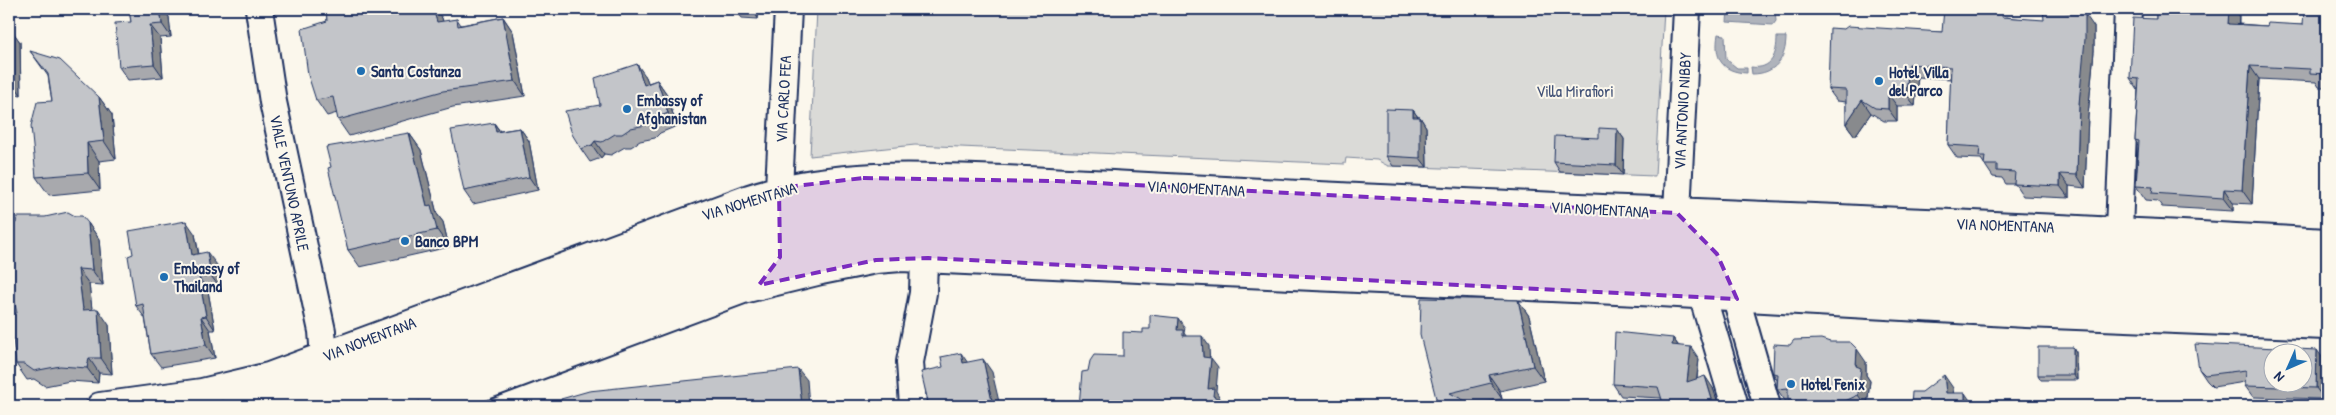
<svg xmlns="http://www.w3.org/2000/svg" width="2336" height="415" viewBox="0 0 2336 415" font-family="'Patrick Hand',sans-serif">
<rect width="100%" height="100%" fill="#fbf7ec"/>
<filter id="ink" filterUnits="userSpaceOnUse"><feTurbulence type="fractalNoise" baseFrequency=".02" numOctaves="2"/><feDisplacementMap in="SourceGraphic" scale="10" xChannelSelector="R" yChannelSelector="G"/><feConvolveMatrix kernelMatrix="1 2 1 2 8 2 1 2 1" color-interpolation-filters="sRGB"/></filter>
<g filter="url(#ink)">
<path fill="#dadad7" stroke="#7a849a" d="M817 9H1664L1655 176 1388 166 1377 160 1346 158 1345 164 915 145 810 156Z"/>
<path fill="#afb3bb" stroke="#747e96" d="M1728 9H1775L1776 21 1773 25 1727 22Z
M1718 34 1725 35 1726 59 1737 68H1747V73C1721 72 1714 58 1718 34Z
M1777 37H1786C1786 59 1775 74 1752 74L1751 67C1772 70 1777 54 1777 37Z"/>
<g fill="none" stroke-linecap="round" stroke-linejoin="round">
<g stroke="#1b2f5e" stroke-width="30">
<path id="minor" d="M259 9 273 102 322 331 325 372
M780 205 779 188 788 9
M2119 229 2128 9
M1681 230 1677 213 1687 9
M1698 281 1735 406
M1732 284 1767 406
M100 406 202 392 269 376 749 198C838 169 932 176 1025 180 1123 184 1221 190 1318 195 1655 212 1991 222 2327 242
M236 406 326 379 747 225C819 203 881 196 956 197L2327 265
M367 406 744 269 792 254 816 248 880 240 958 238 1729 277 2327 303
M432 406 743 290 821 271 876 260 901 258 1660 293 2026 314 2327 326
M913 406 910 362 923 293 924 258"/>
</g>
<g stroke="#1b2f5e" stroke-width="31">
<path id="major" d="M312 406 737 249C783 235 829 224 876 219 911 216 945 218 980 219L2327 283"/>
</g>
<use href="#minor" stroke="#fbf7ec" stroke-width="26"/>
<use href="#major" stroke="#fbf7ec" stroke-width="28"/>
</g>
<path fill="#a8a9ad" stroke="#1b2f5e" d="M129 9H163L169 17 171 37 160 38 163 77 128 80 119 67 131 22Z
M326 9H435L442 18 443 22 457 19 461 25 503 17 513 32 525 96 453 107 349 136 338 120 337 113 327 116 316 100 327 21Z
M738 9H759L758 19 742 18 738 13Z
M2156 9H2239V24L2267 26 2303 25 2327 9V87H2319L2316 82 2259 79 2252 204 2233 203V211L2162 207 2158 201 2146 200 2136 186 2138 145 2135 140 2138 90 2130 78 2156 19Z
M2006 17 2094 27V51L2088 116 2085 188 2069 186V198L2023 196 2015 184H2006L2002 178 1993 177 1981 159 1957 158 1948 145 1951 79 1918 77 1915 106H1897V121H1884L1871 113 1855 136 1846 124V102L1837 101 1828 89 1844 29 1942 32Z
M9 27 20 42 21 95 9 93Z
M30 51 99 97 112 115 116 159 99 161 100 190 49 195 36 177 52 101 48 76Z
M646 77 648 83 657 80 666 93 677 126 660 133 655 138 640 141 631 147H625L611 155 604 154 601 158 590 162 581 149 600 105Z
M1413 110 1418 117H1420L1426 127 1427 167 1393 166 1386 156Z
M494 123 500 131 520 128 529 141 538 190 473 204 464 191Z
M1617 129 1624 139 1623 175 1560 172 1554 162 1599 138Z
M409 133 421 150 437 214 443 222 449 247 360 267 348 250 331 167Z
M88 223 99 239 103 285 89 284 92 310 109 325 112 374 99 373 98 383 70 381 45 386 34 379 27 380 16 364 17 313Z
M195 234 199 254 217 265 221 289 208 291 215 330H210L215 358 161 367 151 354 145 318 136 306 133 254Z
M1518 300 1529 316 1544 381 1500 391 1502 399 1473 405 1438 406Z
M1673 338 1678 345 1699 359 1697 379 1713 388 1719 406H1664L1661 398 1621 396 1613 384Z
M1790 345 1866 362V375L1870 381 1867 406H1792L1789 402H1786L1777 389V380L1773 373Z
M2073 347 2076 352 2077 380H2041L2038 375Z
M2325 361 2324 399 2253 397 2245 386V382L2213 387 2207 381 2199 369Z"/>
<path fill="#888a8d" stroke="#1b2f5e" d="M160 9H163L169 17 171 37 162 24Z
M433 9H435L442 18 448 38 437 22Z
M755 9H759L758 19 755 13Z
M2229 9H2239L2238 37 2228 24Z
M2085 14 2094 27V51L2088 116 2085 188 2077 175 2079 104Z
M503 17 513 32 525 96 515 81Z
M150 25 160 38 163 77 154 64Z
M11 29 20 42 21 95 12 81Z
M637 64 646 77 654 98 644 85Z
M1909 64 1918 77 1915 106 1906 94Z
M2250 66 2259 79 2252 204 2242 190Z
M657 80 666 93 677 126 668 113Z
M1888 94 1897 106V121L1888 109Z
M99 97 112 115 116 159 104 141Z
M1862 100 1871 113 1855 136 1846 124Z
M1413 110 1420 120V117L1426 127 1427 167 1420 158 1413 117Z
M494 123 503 136 496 132Z
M520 128 529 141 538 190 529 177Z
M1617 129 1624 139 1623 175 1616 165Z
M409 133 421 150 437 214 443 222 449 247 437 230 427 206Z
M595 141 604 154 601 158 592 145Z
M87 143 99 161 100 190 88 173Z
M2060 174 2069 186V198L2060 186Z
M2224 189 2233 203V211L2223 198Z
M186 221 195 234 201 268 192 255Z
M88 223 99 239 103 285 92 270Z
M207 252 217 265 221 289 211 276Z
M78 269 89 284 94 325 83 310Z
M199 278 208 291 215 330 206 316Z
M1518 300 1529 316 1544 381 1533 366Z
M98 309 109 325 112 374 101 358Z
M201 317 210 330 215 358 206 345Z
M1178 318 1185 328 1184 333 1189 340 1190 346 1177 330Z
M1202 336 1209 346 1210 367 1203 357Z
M1673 338 1681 350 1672 345Z
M1691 347 1699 359 1695 393 1687 382Z
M2073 347 2076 352 2077 380 2073 375Z
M1857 349 1866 362V375L1870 381 1867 406H1866L1858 395 1856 366Z
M2317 350 2325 361 2324 399 2316 388Z
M961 353 970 366 963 363Z
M89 358 99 373 98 383 87 368Z
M1211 358 1218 367 1216 391 1220 398V405L1208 389Z
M983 359 992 372 1000 406H993Z
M798 369 807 380 809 406H802Z
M1489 375 1500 391 1502 399 1491 383Z
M1944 375 1953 388 1955 406 1946 393Z
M1705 376 1713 388 1719 406H1714Z
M1965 393 1974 406H1965Z
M1225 402 1228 406H1222Z"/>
<path fill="#c3c5c9" stroke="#1b2f5e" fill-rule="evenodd" d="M129 9H160L162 24 150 25 154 64 119 67 115 23 131 22Z
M326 9H433L437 22 457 19 458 26 503 17 515 81 443 91 338 120 333 97 316 100 308 75 302 29 327 21Z
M738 9H755V13H738Z
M1944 9 2003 12 2002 17 2044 20 2043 9 2085 14V39L2079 104 2077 175 2060 174V186L2014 184 2015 172 1997 171V165H1984L1985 156H1979L1980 147 1948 145 1951 67 1909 64 1906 94H1888V109L1875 108 1862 100 1846 124V90L1828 89 1830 28 1844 29 1848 26 1942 32Z
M2156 9H2229L2228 24 2267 26 2268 23 2303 25 2304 9H2327V74L2310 73V69L2250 66 2242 190 2224 189 2223 198 2152 193 2153 187 2136 186 2139 141 2135 140 2139 79 2130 78 2133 18 2156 19Z
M9 27 11 29 12 81H9Z
M30 51 60 60 99 97 104 141 87 143 88 173 36 177 31 126 37 102 52 101 48 74Z
M637 64 644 85 657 80 668 113 651 120 646 125 631 128 622 134H615L602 142 595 141 592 145 581 149 572 134 565 111 600 105 595 78Z
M1386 109 1413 110V117H1420V158L1386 156Z
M494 123 496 132 520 128 529 177 464 191 451 130Z
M1599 128 1617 129 1616 165 1554 162 1555 136 1599 138Z
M409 133 427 206 431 205 437 230 348 250 328 168 331 167 326 147Z
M68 212 75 216H82L88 223 92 270 78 269 83 310 98 309 101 358H89L87 368 60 366 34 371 24 364H16L10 314 17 313 9 281V224L16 223 17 217H45Z
M186 221 192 255 207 252 211 276 199 278 206 316 201 317 206 345 151 354 143 304 136 306 128 256 133 254 129 231Z
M1421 298 1518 300 1533 366 1489 375 1491 383 1450 393 1475 406H1438L1420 335Z
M1150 315 1178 318 1177 330H1183V336H1202L1203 357 1211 358 1208 389 1214 388 1213 396 1225 402 1222 406H1079L1082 372 1088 371 1090 361 1094 355 1123 356V332L1143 333V329H1150Z
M1615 332 1673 338 1672 345 1691 347 1687 382 1705 376 1714 406H1664L1658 387 1613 384Z
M1821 339 1830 342H1850L1857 349 1856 366 1861 368 1858 395 1841 403 1832 400 1819 403 1788 400V388L1777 389 1778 374 1773 373 1774 344 1790 345 1794 340Z
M2195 344 2317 350 2316 388 2245 386 2246 370 2205 375 2199 369ZM2274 352H2304V382H2274Z
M2038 347H2073V375H2038Z
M961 353 963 363 983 359 993 406H929L921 372 943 367 941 357Z
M798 369 802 406H563L561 399 589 391Z
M1944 375 1946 393H1965V406H1911L1912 392H1922Z"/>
</g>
<path fill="#7b2cbf" fill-opacity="0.2" stroke="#7b2cbf" stroke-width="4" stroke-dasharray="10 6" stroke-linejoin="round" d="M863 178 1057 181 1677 213 1717 254 1737 299 928 258 876 260 759 285 780 257 779 188Z"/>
<g fill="#1f6fb2" stroke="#fbf7ec" stroke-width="2">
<circle cx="361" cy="71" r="5"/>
<circle cx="1879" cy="81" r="5"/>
<circle cx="627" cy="109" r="5"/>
<circle cx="405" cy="241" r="5"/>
<circle cx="164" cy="277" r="5"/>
<circle cx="1791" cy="384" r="5"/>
</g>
<g text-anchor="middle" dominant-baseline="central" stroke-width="4" stroke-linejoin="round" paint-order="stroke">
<g font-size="16" font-weight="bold" fill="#1b2f5e" stroke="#fbf7ec" text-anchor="start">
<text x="371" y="71">Santa Costanza</text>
<text x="1889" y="72">Hotel Villa<tspan x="1889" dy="18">del Parco</tspan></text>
<text x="637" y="100">Embassy of<tspan x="637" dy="18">Afghanistan</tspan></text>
<text x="415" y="241">Banco BPM</text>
<text x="174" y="268">Embassy of<tspan x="174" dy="18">Thailand</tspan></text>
<text x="1801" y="384">Hotel Fenix</text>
</g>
<g font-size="16" fill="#415176" stroke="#fbf7ec">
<text x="1575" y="91">Villa Mirafiori</text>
</g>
<g font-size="16" fill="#1b2f5e" stroke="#fbf7ec">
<text transform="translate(783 99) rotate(-87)">VIA CARLO FEA</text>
<text transform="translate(1682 111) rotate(-87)">VIA ANTONIO NIBBY</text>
<text transform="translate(290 183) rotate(78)">VIALE VENTUNO APRILE</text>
<text transform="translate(1196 188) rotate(3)">VIA NOMENTANA</text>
<text transform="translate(749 201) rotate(-17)">VIA NOMENTANA</text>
<text transform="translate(1600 209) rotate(3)">VIA NOMENTANA</text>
<text transform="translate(2005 225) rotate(2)">VIA NOMENTANA</text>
<text transform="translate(369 339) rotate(-21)">VIA NOMENTANA</text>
</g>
</g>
<rect width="2336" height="415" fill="none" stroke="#fbf7ec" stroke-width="30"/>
<rect x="15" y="15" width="2306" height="385" fill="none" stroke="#1b2f5e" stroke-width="2" filter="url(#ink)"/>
<g transform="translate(2288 368) rotate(225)"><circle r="24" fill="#fbf7ec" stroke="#a1a7b3"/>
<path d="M0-4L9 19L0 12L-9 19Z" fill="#1f6fb2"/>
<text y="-8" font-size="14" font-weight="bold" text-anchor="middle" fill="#1b2f5e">N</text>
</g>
</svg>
